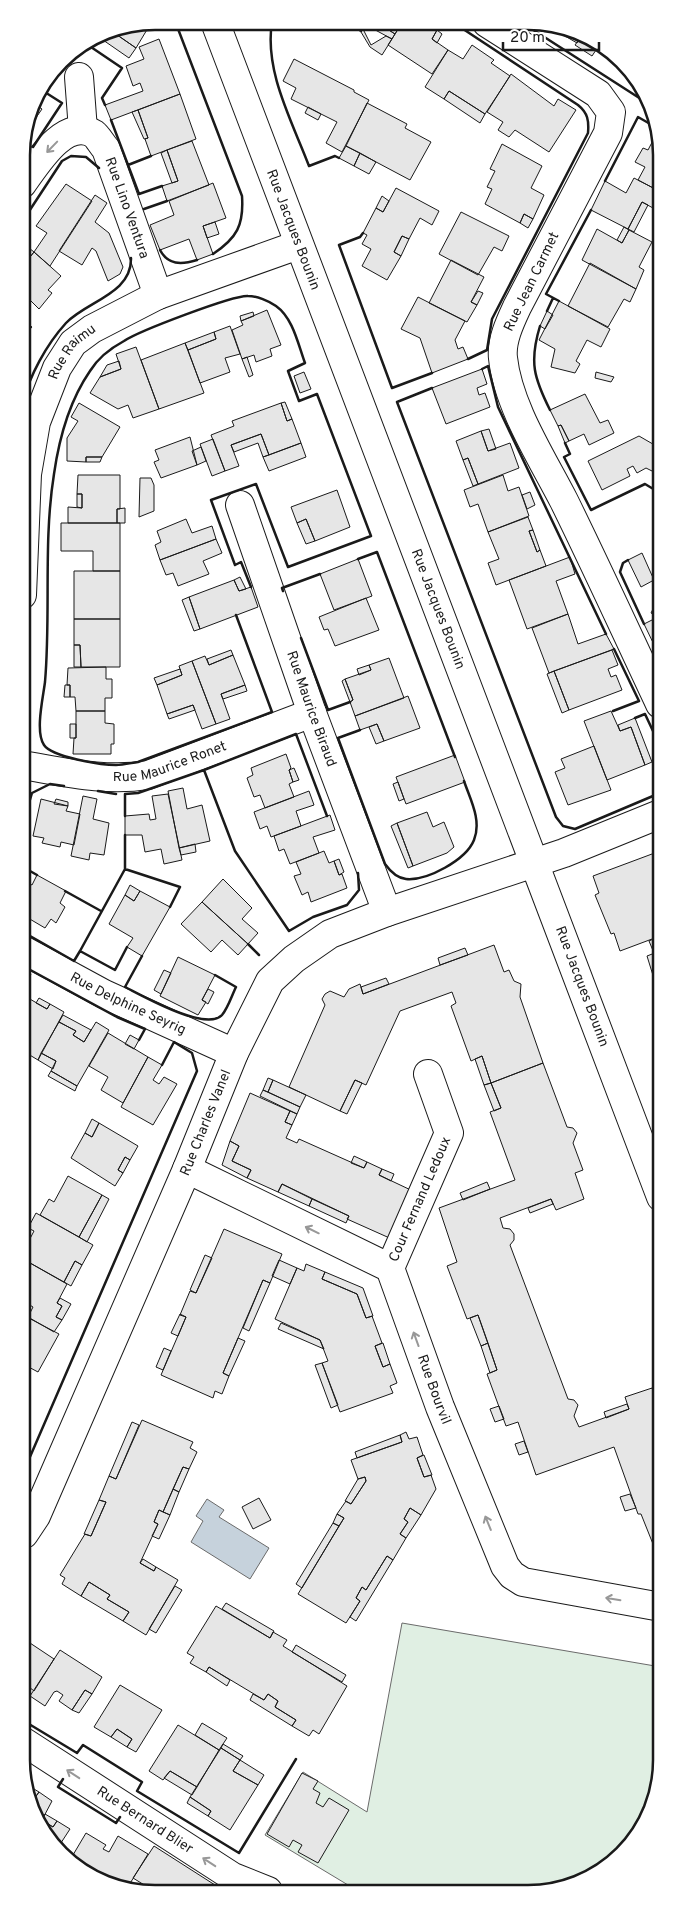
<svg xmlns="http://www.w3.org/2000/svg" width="683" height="1915" viewBox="0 0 683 1915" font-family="Overpass,sans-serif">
<rect width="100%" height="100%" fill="#fff"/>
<path fill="#e0efe3" stroke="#6a6a6a" d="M402 1623 661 1667V1769L652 1811 629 1848 595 1876 555 1891H353V1888L265 1835 303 1772 367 1812Z"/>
<path fill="#c6d2dc" stroke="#6a6a6a" d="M207 1499 224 1510 219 1517 269 1548 250 1579 191 1542 203 1521 196 1516Z"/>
<path fill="#e6e6e6" stroke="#1a1a1a" d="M149 22 151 23 136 48 110 30 103 40 97 36 104 31Z
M348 23H362L366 25 361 32Z
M367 23H378L395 34 392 39 366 25Z
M378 23H402L395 34Z
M402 23H441L432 39 448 50 432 74 388 45Z
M363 29 371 45 386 36 392 39 382 55 370 47 361 32Z
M110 30 136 48 129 58 103 40Z
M437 30 442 34 437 43 432 39Z
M569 31 598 47 592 56 575 45 580 38Z
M569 31 580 38 577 43 565 36Z
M159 39 180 94 111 120 105 105 143 91 140 83 133 86 126 66 144 59 139 47Z
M472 45 494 60 491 63 510 76 485 114 449 91 444 99 425 87 448 50 463 59Z
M294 59 354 90V92L369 100 342 152 326 143 337 122 291 99 296 88 283 81Z
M511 74 554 106 558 99 576 110 549 152 515 130 509 137 498 130 503 122 487 112Z
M449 91 485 114 480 123 444 99Z
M180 94 196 139 151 156 145 139 148 138 138 110Z
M33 103 42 109 24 135Z
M367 103 407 124 405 128 431 142 410 180 346 146Z
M308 107 321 114 318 120 305 113Z
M138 110 148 138 144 139 132 112Z
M659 129V191L638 180 645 167 635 162 643 148 648 150Z
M192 141 209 185 167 201 162 186 178 181 167 150Z
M502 144 542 166 531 188 544 195 533 219 524 214 520 223 485 204 492 189 487 187 495 171 490 169Z
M346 146 360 153 354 166 339 158Z
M167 150 178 181 172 183 161 153Z
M360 153 376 162 369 174 354 166Z
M634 178 659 191V194L653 208 642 202 628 229 591 210 605 181 626 193Z
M213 183 226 218 203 226 213 254 197 260 189 239 160 250 150 225 174 215 169 201Z
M66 184 92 201 50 266 34 252 47 233 36 226Z
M396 188 439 211 432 225 420 218 409 239 402 236 394 252 401 256 387 280 362 266 371 249 362 244 367 235 363 233 376 208 383 212Z
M95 195 107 203 95 222 109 233 123 267 120 274 108 281 96 251 92 248 82 265 59 251Z
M382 196 389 201 383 212 376 208Z
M642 202 648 205 634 232 628 229Z
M461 212 509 236 502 251 494 247 478 275 439 254Z
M524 214 533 219 528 228 520 223Z
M215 222 219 234 207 238 203 226Z
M624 227 629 230 622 243 617 240Z
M597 229 622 243 629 230 652 242 639 267 644 270 636 289 582 260Z
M402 236 409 239 401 256 394 252Z
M29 248 34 252 22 267V256Z
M34 252 61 276 48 290 52 293 39 309 30 300 22 309V267Z
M451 260 484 277 471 302 477 305 467 322 429 303Z
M590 263 636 289 630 302 624 299 608 327 568 306Z
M478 291 483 293 477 305 471 302Z
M418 297 465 321 455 340 458 349 463 347 468 359 432 373 420 338 401 329Z
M559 301 610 329 601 347 587 340 576 361 580 364 575 373 551 367 555 349 539 340Z
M267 310 281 345 270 349 272 356 256 362 254 355 242 359 232 330 243 325 241 321Z
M547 311 553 315 545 329 540 326Z
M253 312 254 316 241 321 240 316Z
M22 319 32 327 22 338Z
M230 326 240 354 225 358 230 372 200 383 188 350 216 339 214 332Z
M214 332 216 339 188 350 185 343Z
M185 343 204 393 159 409 141 360Z
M136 347 159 409 133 418 128 405 118 409 90 393 100 377 121 369 116 354Z
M247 357 253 375 249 377 242 359Z
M119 361 121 369 100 377 107 365Z
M482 369 487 384 477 388 479 395 485 393 490 407 446 424 432 388Z
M304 372 311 389 300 393 294 376Z
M596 372 614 377 611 382 595 378Z
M585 394 600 423 608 420 614 433 589 445 584 434 569 441 561 425 558 426 550 410Z
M285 402 292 419 287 421 281 403Z
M79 403 120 427 102 457H86V462L67 461V438L78 421 71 417Z
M281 403 287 421 292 419 301 443 269 455 261 434 231 445 239 466 225 471 211 435 234 426 232 421Z
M561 425 569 441 565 443 558 426Z
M489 429 496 449 488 451 481 431Z
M481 431 488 451 510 443 519 468 478 484 468 458 463 460 456 441Z
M261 434 269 455 263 457 258 443 234 452 231 445Z
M639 436 658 447 660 445V475L646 468 637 473 633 466 627 469 630 476 602 490 588 461Z
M190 437 197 465 161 478 154 462 159 460 155 450Z
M213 439 225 471 212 476 200 444Z
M301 443 306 457 269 471 263 457Z
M201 447 206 461 197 465 192 451Z
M86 457H102L100 462H86Z
M468 458 478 484 473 486 463 460Z
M78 475H120V509H117V523H68V507L82 508V494H77Z
M503 475 508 491 519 487 529 516 488 532 478 504 470 507 464 490Z
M140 478H151L154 485V511L139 517Z
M337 490 350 527 315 541 306 519 297 523 291 507Z
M530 492 535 505 527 509 522 495Z
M77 494H82V508L77 507Z
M125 508V523H117V509Z
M528 517 533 530 529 531 537 552 540 550 546 566 496 585 488 563 499 559 488 532Z
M186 519 192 533 212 526 216 539 160 560 155 545 161 542 157 531Z
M306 519 315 541 306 544 297 523Z
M61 523H120V571H93V551H61Z
M533 530 540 550 537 552 529 531Z
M216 539 222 553 203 561 209 574 178 586 173 573 166 575 160 560Z
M642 553 654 580 641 587 628 560Z
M570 557 575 574 556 581 568 614 527 629 509 580Z
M358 559 372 596 334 610 320 574Z
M74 571H120V619H74Z
M240 577 246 589 239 591 234 580Z
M234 580 239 591 251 587 258 607 200 629 189 597Z
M660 595V657L644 624 658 617 651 613Z
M189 597 200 629 194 631 182 600Z
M366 598 379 630 335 646 328 629 324 630 319 617Z
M568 614 578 644 606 634 614 649 549 673 532 628Z
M74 619H120V667H81L80 645H74Z
M74 645H80L81 667H74Z
M231 650 233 655 209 665 207 659Z
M612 650 618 665 608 669 611 677 616 675 622 690 569 710 554 671Z
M233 655 245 685 221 694 230 719 216 724 192 661 205 656 209 665Z
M389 658 404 698 355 716 350 702 353 700 345 679 371 670 369 665Z
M192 661 216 724 202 729 193 705 167 714 157 685 182 675 179 666Z
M369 665 371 670 359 675 357 669Z
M106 667V679H112V698H105V711H76L75 697H70V685H67L68 668Z
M180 669 182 675 157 685 154 678Z
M554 671 569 710 562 713 547 674Z
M345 679 353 700 350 702 342 681Z
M65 685H70V697H64Z
M245 685 247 691 223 699 221 694Z
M408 696 420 728 384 741 377 724 360 730 355 716Z
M193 705 195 710 169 719 167 714Z
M76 711H105V723L114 724V744H111V754H73L74 738H76Z
M611 711 620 731 631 727 645 765 607 780 584 721Z
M635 718 652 762 645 765 631 727 620 731 618 725Z
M70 724H76V738H70Z
M377 724 384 741 376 744 369 727Z
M594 746 611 790 568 805 555 772 565 768 561 759Z
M286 754 291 768 289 770 293 782 289 784 294 797 265 808 260 795 254 797 247 778 253 775 251 768Z
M455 755 465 782 406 804 396 777Z
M294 768 299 780 293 782 289 770Z
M398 782 404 799 399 801 393 784Z
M183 788 187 809 202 805 210 841 179 848 168 791Z
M309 791 314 805 296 811 301 826 271 837 267 826 260 829 254 812Z
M168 794 182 860 164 864 161 849 145 852 142 835H125V816L149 814 150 820 156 819 152 796Z
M83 796 97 799 93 819 109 823 104 855 90 853 89 860 71 856Z
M41 799 68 806 66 811 80 814 74 845 61 842 60 847 42 843 44 838 33 836Z
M56 799 68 802V806L54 804Z
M427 812 433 827 444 822 454 847 447 853 413 866 397 823Z
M330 815 335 830 313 837 319 853 290 864 284 849 279 851 274 836Z
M397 823 413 866 408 868 391 826Z
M195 844 196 852 181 855 179 848Z
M324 851 329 863 334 861 339 875 342 874 347 888 311 902 308 892 302 895 294 876 301 874 296 862Z
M660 851V936L620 951 614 933 611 934 595 895 599 893 593 876Z
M339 859 344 872 339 875 334 861Z
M37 875 66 891 60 903 65 907 56 923 51 919 45 928 23 915V894L28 883 32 885Z
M223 879 252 908 242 919 258 933 248 944 202 902Z
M130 885 140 891 134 901 125 895Z
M140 891 170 907 142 956 127 947 133 938 109 924 125 895 134 901Z
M202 902 248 944 238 955 222 940 211 952 181 924Z
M660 936V951L654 953 649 941Z
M494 945 504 972 509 970 514 981 521 984 520 997 543 1063 491 1083 482 1056 471 1061 451 1006 456 1003 452 992 400 1011 366 1085 355 1080 340 1111 289 1087 325 1005 322 999 325 994 330 991 344 997 349 989 360 984 363 994Z
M465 948 468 955 440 965 438 958Z
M660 951V998L647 956Z
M178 957 215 975 202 1000 206 1002 198 1015 160 996Z
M23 970 31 974 23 989Z
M164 970 171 973 161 994 154 990Z
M386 978 389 984 363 994 361 987Z
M208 989 214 992 208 1004 202 1000Z
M23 995 47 1009 50 1004 64 1012 38 1060 23 1051 28 1043 23 1040Z
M39 998 50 1004 47 1009 36 1003Z
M63 1015 91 1030 84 1042 73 1035 76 1031 59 1022Z
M59 1022 76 1031 73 1035 84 1042 96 1022 109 1030 77 1086 51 1071 56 1061 41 1053Z
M108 1033 148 1057 123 1103 101 1090 108 1077 89 1066Z
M130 1035 139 1040 134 1049 125 1044Z
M41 1053 56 1061 53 1069 38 1060Z
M482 1056 491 1083 484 1085 475 1059Z
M148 1057 162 1065 153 1080 159 1084 164 1077 177 1084 153 1125 121 1107Z
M543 1063 567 1127 573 1128 577 1133 573 1143 583 1170 575 1173 584 1199 556 1210 551 1199 500 1218 503 1228 510 1229 514 1234V1240L510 1245 568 1399 574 1400 578 1405 574 1416 579 1427 629 1409 625 1397 652 1388 661 1410V1547L655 1549 641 1514H638L614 1447 536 1475 518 1422 506 1426 487 1374 497 1370 478 1315 467 1319 447 1266 457 1262 439 1208 515 1180 490 1112 501 1108 491 1083Z
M51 1071 77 1086 75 1091 48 1076Z
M268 1078 273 1080 268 1092 263 1090Z
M273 1080 306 1095 300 1107 268 1092Z
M355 1080 362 1083 347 1114 340 1111Z
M491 1083 501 1108 494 1111 484 1085Z
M263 1090 300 1107 297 1114 260 1096Z
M250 1093 290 1111 285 1122 292 1125 286 1138 297 1143 299 1139 364 1168 367 1162 382 1169 379 1175 415 1192 394 1240 347 1219 349 1216 282 1184 278 1192 247 1178 251 1170 232 1161 239 1146 230 1141Z
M290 1111 297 1114 292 1125 285 1122Z
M92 1119 99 1123 92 1137 85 1133Z
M99 1123 138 1146 130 1160 125 1157 118 1170 123 1173 115 1186 71 1158 85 1133 92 1137Z
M230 1141 239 1146 232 1161 251 1170 247 1178 222 1165Z
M354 1156 367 1162 364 1168 351 1163Z
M125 1157 130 1160 123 1173 118 1170Z
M382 1169 394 1174 391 1181 379 1175Z
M68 1176 102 1195 79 1237 40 1215 49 1199 54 1202Z
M487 1182 490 1189 463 1200 460 1193Z
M282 1184 312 1199 309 1206 278 1192Z
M102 1195 109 1199 87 1242 79 1237Z
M312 1199 349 1216 346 1223 309 1206Z
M551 1199 553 1204 530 1213 528 1208Z
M36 1213 93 1245 82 1265 75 1261 64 1282 23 1259V1252L34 1231 28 1228Z
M224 1229 282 1254 270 1283 263 1280 223 1373 229 1376 222 1394 215 1391 213 1398 161 1375 186 1317 180 1315 190 1291 196 1293Z
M205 1255 212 1258 196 1293 190 1290Z
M279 1260 297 1268 290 1284 272 1276Z
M75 1261 82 1265 71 1286 64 1282Z
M30 1263 67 1284 57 1303 62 1306 56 1317 62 1320 54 1332 28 1317 33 1307 23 1301V1276Z
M306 1264 325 1272 322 1279 357 1294 366 1318 372 1316 382 1343 375 1346 383 1367 390 1364 397 1383 390 1386 393 1393 340 1412 322 1363 328 1361 320 1340 275 1319 297 1268 304 1271Z
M325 1272 363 1288 373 1316 366 1318 357 1294 322 1279Z
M263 1280 270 1283 249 1331 243 1328Z
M60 1298 71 1304 62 1320 56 1317 62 1306 57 1303Z
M180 1314 186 1317 178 1336 171 1333Z
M23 1315 59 1334 38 1372 23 1364Z
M478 1315 488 1343 481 1346 470 1318Z
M281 1323 320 1340 324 1349 278 1329Z
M238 1338 245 1341 229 1376 223 1373Z
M383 1343 390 1364 383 1367 375 1346Z
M488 1343 497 1370 490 1373 481 1346Z
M164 1348 171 1351 163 1370 156 1367Z
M322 1363 338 1405 331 1408 315 1365Z
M661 1384V1410L652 1388Z
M627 1404 629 1409 606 1418 604 1412Z
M499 1406 504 1419 495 1422 490 1409Z
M142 1420 193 1442 190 1448 197 1452 189 1469 183 1467 163 1512 159 1510 154 1522 158 1524 140 1563 154 1571 156 1567 178 1580 146 1635 123 1621 129 1612 107 1599 110 1595 89 1582 81 1596 62 1584 65 1578 60 1575 85 1534 91 1536 106 1502 99 1500 109 1476 116 1479Z
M132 1422 139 1425 116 1479 109 1476Z
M406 1432 409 1439 417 1437 423 1455 417 1458 424 1477 431 1475 436 1489 421 1515 410 1508 404 1519 408 1522 400 1534 406 1538 393 1560 387 1556 366 1590 362 1587 356 1598 360 1601 346 1623 298 1594 344 1518 337 1514 346 1501 351 1504 366 1481 365 1477 358 1479 351 1460 402 1442 400 1435Z
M400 1435 402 1442 357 1458 355 1452Z
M524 1441 528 1452 519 1455 515 1444Z
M424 1455 432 1475 424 1477 417 1458Z
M183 1467 189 1469 179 1492 173 1489Z
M365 1477 366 1481 351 1504 345 1501 358 1479Z
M173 1489 179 1492 170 1515 163 1512Z
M630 1494 636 1508 625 1511 620 1497Z
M259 1498 271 1520 253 1529 242 1507Z
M99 1500 106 1502 91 1536 84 1534Z
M410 1508 421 1515 406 1538 400 1534 408 1522 404 1519Z
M159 1510 170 1515 159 1539 152 1536 158 1524 154 1522Z
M337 1514 344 1518 339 1526 333 1523Z
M333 1523 339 1526 302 1588 296 1584Z
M387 1556 393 1560 356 1621 350 1617 360 1601 356 1598 362 1587 366 1590Z
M143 1559 156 1567 154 1571 140 1563Z
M89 1582 110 1595 107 1599 129 1612 123 1621 81 1596Z
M175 1586 182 1590 156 1633 149 1629Z
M226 1603 274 1631 270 1638 222 1609Z
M216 1606 270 1638 273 1632 287 1640 283 1646 347 1686 319 1734 313 1730 309 1736 292 1726 296 1720 275 1707 278 1701 268 1694 264 1700 209 1667 206 1672 190 1663 194 1657 187 1653Z
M24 1639 54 1659 34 1691 24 1683Z
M296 1645 346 1675 342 1682 292 1652Z
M60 1650 102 1677 92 1694 85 1690 72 1710 59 1701 63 1695 57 1691 54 1692 45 1706 30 1696Z
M209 1667 230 1680 227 1686 206 1672Z
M120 1685 162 1710 136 1752 127 1747 132 1739 117 1729 111 1737 94 1727Z
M85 1690 92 1694 79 1713 72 1710Z
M253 1694 264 1700 268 1694 278 1701 275 1707 296 1720 292 1726 250 1700Z
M202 1723 227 1738 219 1750 195 1735Z
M178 1725 219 1750 197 1787 170 1771 163 1780 149 1771Z
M117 1729 132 1739 127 1747 111 1737Z
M223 1744 243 1756 240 1760 221 1748Z
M221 1748 240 1760 233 1771 258 1785 230 1830 208 1816 211 1811 190 1797Z
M240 1760 264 1775 258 1785 233 1771Z
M170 1771 197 1787 192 1795 164 1778Z
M302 1773 318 1781 313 1789 320 1793 316 1803 323 1807 329 1798 349 1810 318 1863 298 1852 302 1845 293 1840 289 1847 267 1834Z
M24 1783 39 1792 32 1802 24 1787Z
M39 1792 52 1801 42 1820 53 1827 57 1821 70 1829 57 1849 32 1802Z
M190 1797 211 1811 208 1816 187 1803Z
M45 1814 57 1821 53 1827 42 1820Z
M86 1833 106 1845 103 1849 109 1852 118 1836 148 1854 126 1890 70 1860Z
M154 1846 215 1885 210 1891H154L133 1878Z"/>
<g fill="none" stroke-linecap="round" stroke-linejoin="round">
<g stroke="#1a1a1a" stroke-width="30">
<g id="minor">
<path id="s1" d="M215 22C361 414 515 804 661 1197"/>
<path d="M487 23 598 94 611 112 608 133 517 307C510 322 501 341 503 358 508 406 542 458 564 501 597 568 628 636 660 704"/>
<path d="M79 77 83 130"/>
<path id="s2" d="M22 184C36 165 65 116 94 134 98 137 102 145 106 149L158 295"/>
<path id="s3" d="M240 505 312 713 387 912"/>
<path id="s4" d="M22 595 27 474 36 422 57 368 73 343 92 329 158 295 298 245"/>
<path id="s5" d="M22 765C65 772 105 782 148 775L312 713"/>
<path id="s6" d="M23 950 104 994 234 1053"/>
<path id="s7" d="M187 1169 390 1268 440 1407 505 1566 512 1575 523 1582 661 1607"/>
<path id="s8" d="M390 1268 449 1133 428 1074"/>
<path id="s9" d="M24 1534 36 1516 187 1169 234 1053 270 981 294 959 330 934 387 912 564 853 660 814"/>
<path id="s10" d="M24 1742 233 1877 268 1891"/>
</g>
</g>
<use href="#minor" stroke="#fff" stroke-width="28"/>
<path stroke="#1a1a1a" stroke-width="2.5" d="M175 21 242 196C244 225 237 238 213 254
M272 22C264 71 292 121 309 166L335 156 339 158
M454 23 578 105C588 113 589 121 588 133L492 319 487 350 468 359
M524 24 644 101
M85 43 122 68 102 98 105 105
M111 120 139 194 162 186
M33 147 62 103 40 89
M128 165 151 156
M605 181 638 117 659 129
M144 209 167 201
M22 222 62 161 71 156 86 157 99 168
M363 233 360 237 339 245 392 388 432 373
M160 250C168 265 181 265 197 260
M559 301 546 294 591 210
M547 311 553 298
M540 326C529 362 534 378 550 410
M482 369 488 366 498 407 606 634
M432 388 397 402 556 817 563 826 575 829 660 793
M22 404C30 375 46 345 66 323 87 301 132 294 131 258
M565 443 570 454 564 457 591 510 645 484 660 493
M358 559 377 552 455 757
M628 560 623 563 620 572 644 624
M283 591 282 588 320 574
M236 615 272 712 138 762C131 763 123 765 116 765 100 765 52 757 44 745 35 732 43 698 45 682 51 613 43 542 54 474 59 439 70 400 90 371 98 358 111 348 124 341 139 331 233 295 248 296 257 296 269 301 276 306 293 318 298 344 305 363L288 371 299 401 317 394 371 536 288 567 256 484 211 500 235 565 241 562 251 587
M301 638 328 710 350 702
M613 711 639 701 614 649
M635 718 645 714 660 746
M360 730 338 738 385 864C390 871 397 878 406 879 427 881 466 860 474 840 482 820 470 799 464 781
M98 791 116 794
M125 816V794L138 793 204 770
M327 816 296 734 204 770 235 851 289 931 313 917 347 905 359 890 358 873
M23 823 32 793 50 784 64 786
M660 838V839
M23 867 37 875
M125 869V835
M65 891 101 911
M23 932 74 961 80 951 115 970 127 947
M248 944 259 955
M80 951 125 869 180 887 170 907
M142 956 125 987C143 996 206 1032 222 1015 228 1008 232 995 236 987L215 975
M23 966 117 1017 145 1029 139 1040
M23 1473 197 1071 192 1053 174 1042 162 1065
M24 1721 77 1753 83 1745 142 1782 137 1791 239 1853 296 1759
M63 1779 58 1787 116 1823 120 1817"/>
</g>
<defs><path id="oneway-shaft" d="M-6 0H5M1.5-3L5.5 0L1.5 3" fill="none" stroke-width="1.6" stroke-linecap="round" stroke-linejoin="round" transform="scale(1.25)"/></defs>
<g stroke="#989898">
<use href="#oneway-shaft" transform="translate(52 147) rotate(134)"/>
<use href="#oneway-shaft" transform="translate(312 1230) rotate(-154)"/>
<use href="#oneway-shaft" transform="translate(416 1339) rotate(-110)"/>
<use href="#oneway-shaft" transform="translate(488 1523) rotate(-112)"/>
<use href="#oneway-shaft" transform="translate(613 1599) rotate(-171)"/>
<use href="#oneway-shaft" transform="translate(73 1774) rotate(-147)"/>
<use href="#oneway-shaft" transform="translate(209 1862) rotate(-147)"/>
</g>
<g text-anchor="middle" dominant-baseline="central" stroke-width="4" stroke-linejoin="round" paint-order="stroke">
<g font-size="14" fill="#1a1a1a" stroke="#fff">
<text stroke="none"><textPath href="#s2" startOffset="178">Rue Lino Ventura</textPath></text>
<text stroke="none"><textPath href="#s1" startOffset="222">Rue Jacques Bounin</textPath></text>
<text transform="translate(532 282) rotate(-64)">Rue Jean Carmet</text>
<text stroke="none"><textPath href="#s4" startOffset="254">Rue Raimu</textPath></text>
<text stroke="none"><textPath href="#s1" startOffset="628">Rue Jacques Bounin</textPath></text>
<text stroke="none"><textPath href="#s3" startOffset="216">Rue Maurice Biraud</textPath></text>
<text stroke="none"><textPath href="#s5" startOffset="151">Rue Maurice Ronet</textPath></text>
<text stroke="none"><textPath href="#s1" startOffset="1032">Rue Jacques Bounin</textPath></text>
<text stroke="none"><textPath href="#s6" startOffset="118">Rue Delphine Seyrig</textPath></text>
<text stroke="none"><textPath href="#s9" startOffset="450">Rue Charles Vanel</textPath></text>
<text stroke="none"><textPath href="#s8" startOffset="75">Cour Fernand Ledoux</textPath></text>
<text stroke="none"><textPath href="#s7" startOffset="355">Rue Bourvil</textPath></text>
<text stroke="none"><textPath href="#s10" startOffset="144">Rue Bernard Blier</textPath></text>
</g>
</g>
<path d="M0 0H683V1915H0ZM155 30H528A125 125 0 0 1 653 155V1760A125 125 0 0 1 528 1885H155A125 125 0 0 1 30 1760V155A125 125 0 0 1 155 30Z" fill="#fff" fill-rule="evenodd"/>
<path fill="none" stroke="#1a1a1a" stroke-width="2.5" d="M155 30H528A125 125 0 0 1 653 155V1760A125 125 0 0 1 528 1885H155A125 125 0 0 1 30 1760V155A125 125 0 0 1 155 30Z"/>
<path d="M503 42v8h96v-8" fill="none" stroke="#1a1a1a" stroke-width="2.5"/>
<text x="510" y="42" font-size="15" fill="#1a1a1a" stroke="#ffffff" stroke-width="4" paint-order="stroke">20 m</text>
</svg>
